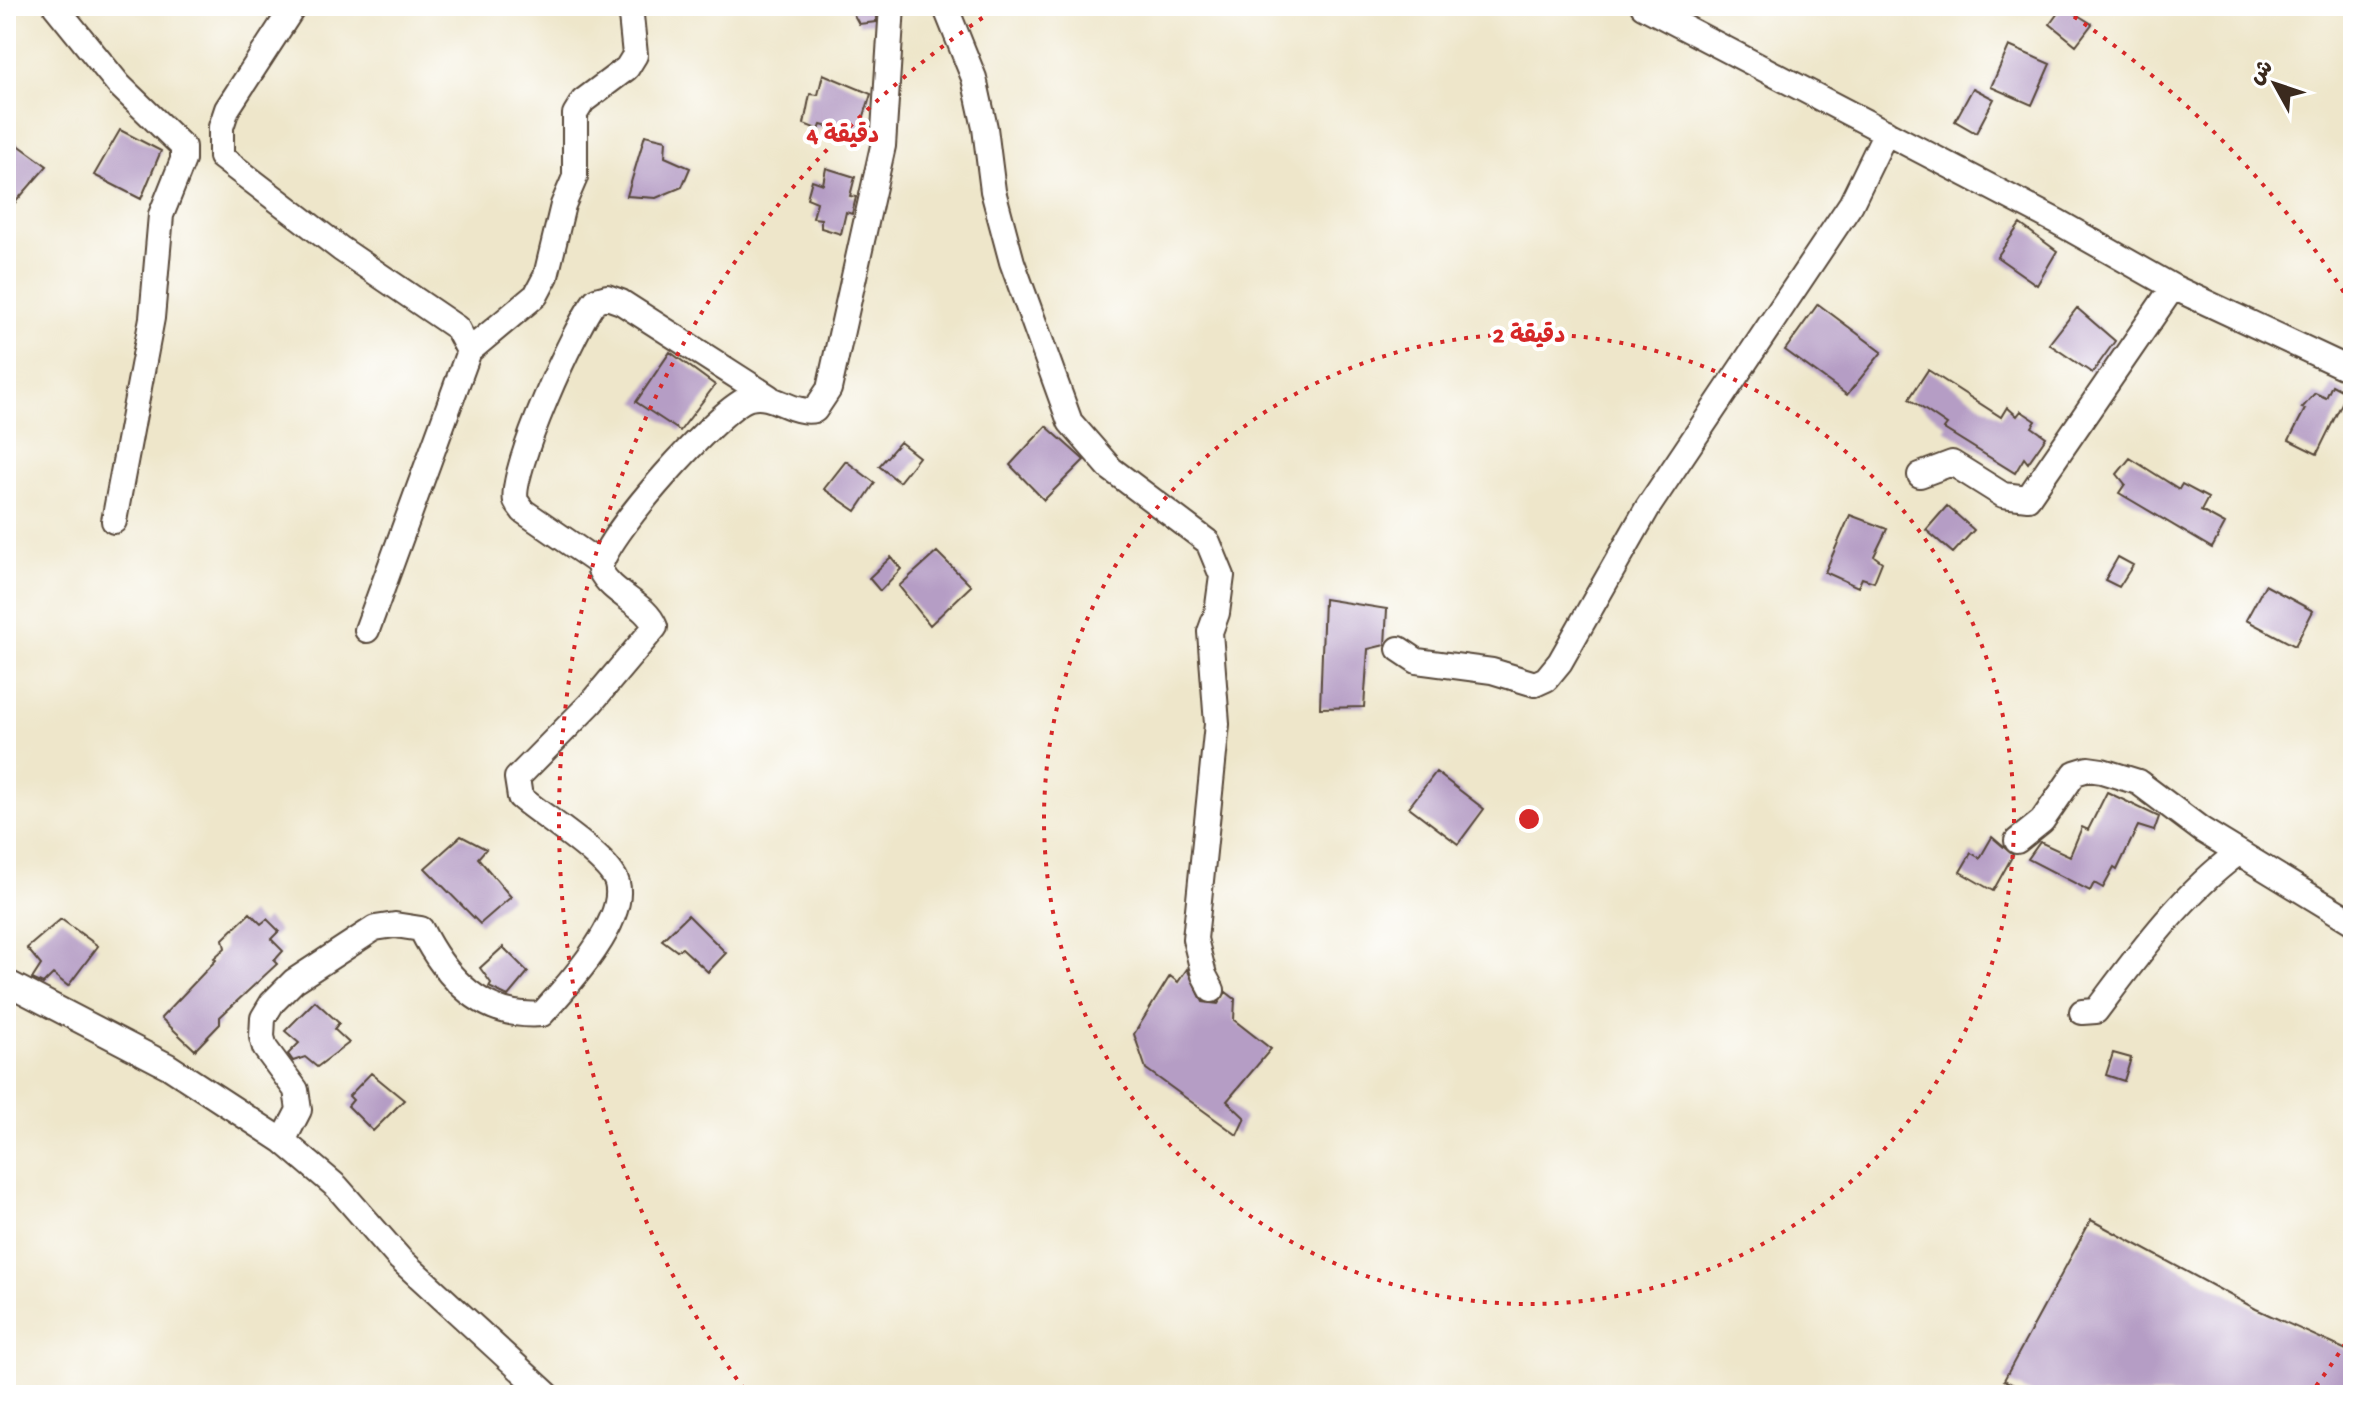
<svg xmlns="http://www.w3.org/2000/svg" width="2359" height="1401" viewBox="0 0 2359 1401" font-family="'Gochi Hand','Playpen Sans Arabic',sans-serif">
<rect width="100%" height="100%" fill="#fff"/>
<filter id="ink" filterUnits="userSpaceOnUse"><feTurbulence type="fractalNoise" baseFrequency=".0125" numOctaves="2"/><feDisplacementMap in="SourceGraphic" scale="16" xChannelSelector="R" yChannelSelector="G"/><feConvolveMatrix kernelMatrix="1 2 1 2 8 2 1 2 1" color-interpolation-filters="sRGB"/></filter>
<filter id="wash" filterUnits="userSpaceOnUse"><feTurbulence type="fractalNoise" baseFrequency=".006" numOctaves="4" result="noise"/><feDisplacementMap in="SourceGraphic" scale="32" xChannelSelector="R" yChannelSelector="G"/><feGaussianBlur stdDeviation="1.8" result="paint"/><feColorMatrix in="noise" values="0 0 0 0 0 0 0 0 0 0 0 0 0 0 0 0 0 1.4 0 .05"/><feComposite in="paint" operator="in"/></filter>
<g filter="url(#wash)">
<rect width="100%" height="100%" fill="#eee6ca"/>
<g id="blocks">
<path fill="#b59dc5" d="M849 6H877L876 22 859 24Z
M2063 6 2092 24 2076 45 2050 24Z
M2009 46 2050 64 2032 105 1991 87Z
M823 74 871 94 858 135 821 125 819 130 804 124 810 94 818 95Z
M1973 88 1994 99 1976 133 1955 121Z
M120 130 161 151 141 199 94 175Z
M645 135 666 140 665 157 690 168 682 187 656 198 627 196Z
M6 136 47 166 6 213Z
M826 168 855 177 850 196 856 197 852 214 846 212 841 234 821 228V219L813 218 817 202 807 198 812 180 823 184Z
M2020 224 2057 251 2037 285 1997 257Z
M1818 304 1882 352 1847 395 1785 350Z
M2077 308 2115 341 2092 373 2049 344Z
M670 352 715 385 680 431 636 402Z
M1928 370 2001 417 2007 407 2017 416 2021 411 2036 421 2032 427 2046 437 2028 463 2024 458 2015 473 1944 429 1947 425 1909 399Z
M2332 385 2347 393 2317 454 2289 440 2305 409 2302 408 2315 393 2326 398Z
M1046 426 1084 460 1044 500 1010 465Z
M900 442 919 457 899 482 879 466Z
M2130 458 2179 489 2182 484 2208 498 2201 511 2225 524 2212 548 2119 493 2125 484 2117 474Z
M846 461 875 483 856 511 824 489Z
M1947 506 1974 530 1953 553 1926 530Z
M1850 515 1887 529 1874 556 1882 562 1874 582 1862 578 1858 587 1825 572Z
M937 552 971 586 930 625 899 586Z
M891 557 901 569 880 591 869 578Z
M2118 557 2133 565 2119 587 2105 580Z
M2265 585 2313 611 2295 646 2246 620Z
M1324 599 1387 609 1385 645 1368 649 1364 707 1320 708Z
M1436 772 1484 809 1458 844 1409 807Z
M2107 792 2159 817 2154 831 2138 826 2117 870 2114 868 2103 888 2094 883 2090 891 2028 859 2040 842 2070 856 2082 827 2088 830Z
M461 836 486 849 478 858 511 897 480 924 425 868Z
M1992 837 2013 855 1993 891 1960 872 1971 853 1980 858Z
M250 913 261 924 267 919 279 931 271 939 283 951 274 961 277 964 220 1017V1024L195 1050 161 1018 216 960 214 958 225 948 223 939Z
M688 915 726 953 708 972 682 948 677 951 662 940Z
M61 919 98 946 68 986 53 974 43 984 32 979 41 965 27 948Z
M503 947 528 972 508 996 489 987 491 983 480 968Z
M1187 969 1203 1002 1218 1004 1226 992 1235 999 1234 1020 1271 1049 1227 1101 1245 1118 1237 1135 1146 1069 1134 1034 1170 976 1178 982Z
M315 1001 339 1023 334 1029 349 1043 317 1067 305 1057 293 1061 288 1054 299 1043 285 1031Z
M2113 1053 2131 1058 2124 1081 2106 1075Z
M371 1073 404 1100 373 1131 348 1106 353 1100 349 1096Z
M2091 1220 2256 1309 2353 1353V1395H2033L2004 1380Z"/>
</g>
</g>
<g filter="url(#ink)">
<use href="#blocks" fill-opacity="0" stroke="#564638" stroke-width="2"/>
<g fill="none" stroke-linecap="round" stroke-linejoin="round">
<g stroke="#564638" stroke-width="28">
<path id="minor" d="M55 6 119 85 183 147V160L161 215 152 318 114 521
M294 6 227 109 221 127V157L341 249 457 328 469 351 367 630
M945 6 974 78 985 128 993 191 1012 262 1070 422 1111 469 1208 542 1222 576 1217 613 1210 632 1217 724 1195 939 1204 975 1212 990
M1643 6 2058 222 2173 287 2353 371
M469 351 536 295 546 276 563 205 575 177V114L583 101 627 68 635 55 630 6
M1920 475 1952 463 2003 495 2028 498 2173 287
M599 563 523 511C522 509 516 502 516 501 508 474 576 323 596 300L607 297 621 302 769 397
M1399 649 1417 661 1492 671 1535 684 1546 679 1560 662 1648 507 1851 204 1886 132
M2017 841 2042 821 2075 773 2088 769 2102 771 2138 782 2202 830 2353 922
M6 982 168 1066 283 1141 337 1187 400 1259 548 1395
M2082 1012 2096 1011C2138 955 2182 894 2238 853
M283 1141 299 1110 296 1090 265 1048 262 1037 263 1018 272 1003 294 981 375 928 395 925 421 929C446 979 484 1019 542 1014 566 987 627 922 617 883 610 858 542 816 520 797L517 778 590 704 655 627C646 603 612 595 600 570 598 543 722 404 750 398 774 392 791 415 815 410L829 389 883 146 892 6"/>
</g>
<use href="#minor" stroke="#fff" stroke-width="24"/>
</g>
</g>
<g fill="none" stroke="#d62828" stroke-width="4" stroke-dasharray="4 8">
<circle cx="1529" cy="819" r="485"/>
<path d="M2352 1333A970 970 0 0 1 2314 1389M744 1389A970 970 0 0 1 994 10M2064 10A970 970 0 0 1 2352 305"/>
</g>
<circle cx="1529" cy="819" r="12" fill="#d62828" stroke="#fff" stroke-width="4"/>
<g font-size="24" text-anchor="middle" font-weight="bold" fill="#d62828" stroke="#fff" stroke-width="8" stroke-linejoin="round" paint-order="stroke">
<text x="843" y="142">4 دقيقة</text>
<text x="1529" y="342">2 دقيقة</text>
</g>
<rect width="2359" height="1401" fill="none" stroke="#fff" stroke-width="32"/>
<g transform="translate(2275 84) rotate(310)" stroke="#ffffff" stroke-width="6" paint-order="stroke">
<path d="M0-6L14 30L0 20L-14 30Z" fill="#3b2a1e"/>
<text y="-12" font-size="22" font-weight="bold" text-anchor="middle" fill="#3b2a1e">ش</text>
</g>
</svg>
